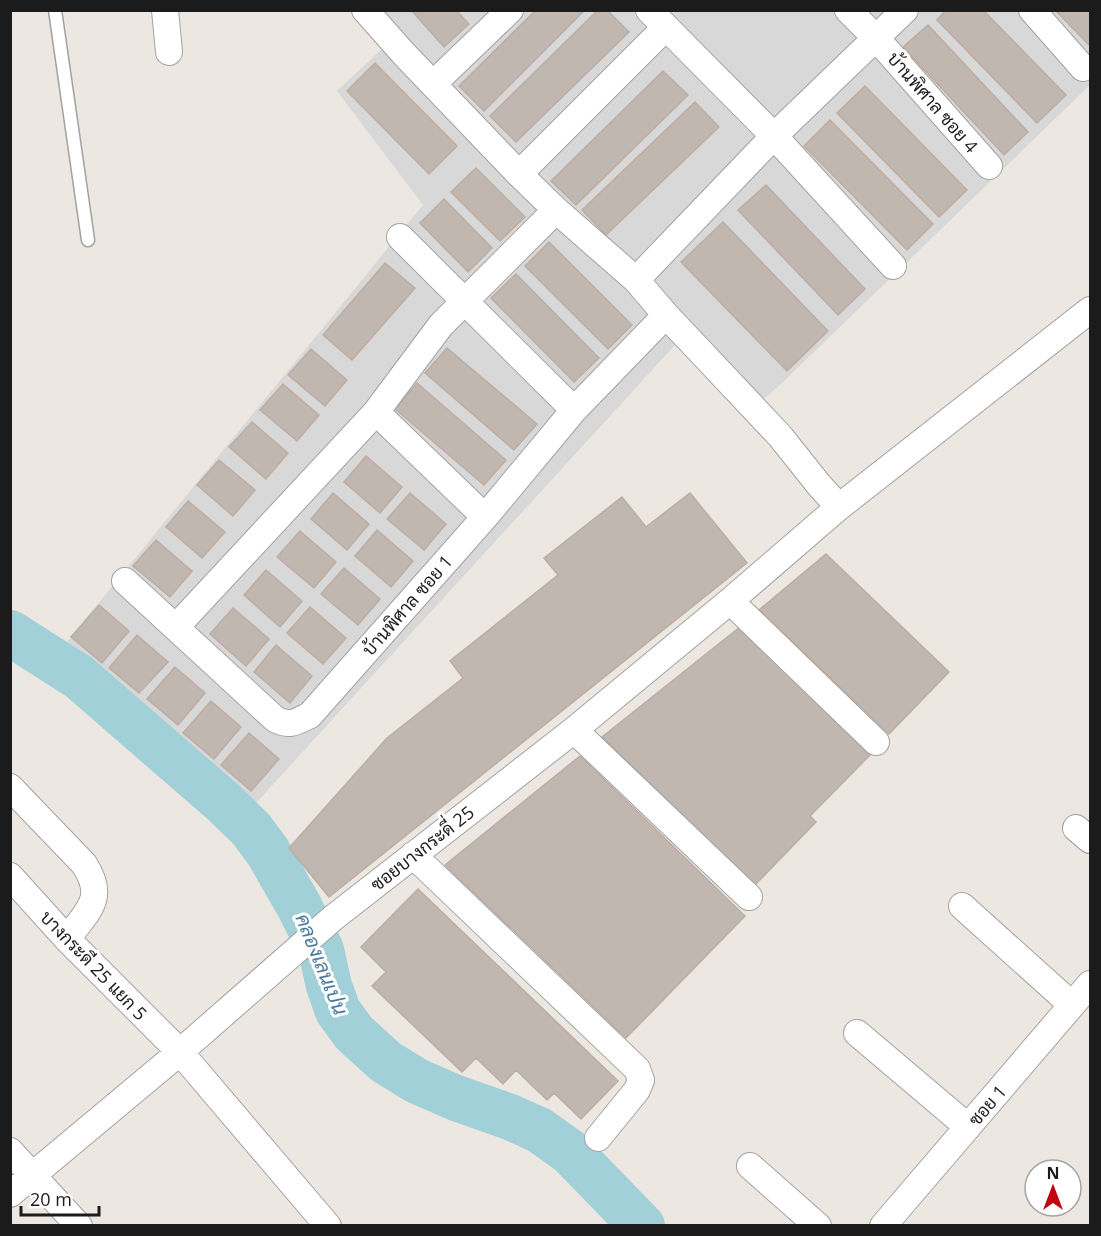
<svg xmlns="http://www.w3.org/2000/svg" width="1101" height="1236" viewBox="0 0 1101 1236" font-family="'Open Sans',Sarabun,sans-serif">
<rect width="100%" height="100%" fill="#ece7e0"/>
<path fill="#d9d8d8" d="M350 11H1090V85L783 382 747 414 675 345 255 804 66 643 423 205 337 91 385 46Z"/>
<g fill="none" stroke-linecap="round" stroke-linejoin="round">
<path stroke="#a1d0d9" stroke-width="46" d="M10 633 79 677 223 802 251 829 268 852 299 906 321 950 329 986 338 1011 354 1033 386 1062 417 1081 456 1098 510 1117 539 1130 570 1152 642 1226"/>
</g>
<path fill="#c0b7b0" stroke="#bdada3" stroke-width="1.5" d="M411 10H456L469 24 444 47Z
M536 10H585L484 111 459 86Z
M598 10H607L629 32 516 142 490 116Z
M946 10H983L1066 95 1037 123 937 20Z
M1055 10H1090V46Z
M928 25 1028 132 1004 155 903 47Z
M375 63 457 146 429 174 347 91Z
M663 71 688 95 576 205 551 181Z
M865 86 967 190 939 217 837 113Z
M695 102 719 127 606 235 582 210Z
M830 120 933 224 907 250 804 146Z
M476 168 525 217 500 241 451 192Z
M766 185 865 289 838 315 738 210Z
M444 199 492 248 468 272 420 223Z
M723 222 828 331 787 371 681 262Z
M549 242 632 325 608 349 525 266Z
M385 263 415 288 352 360 323 335Z
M516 274 599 358 574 382 491 298Z
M447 348 537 424 514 450 425 373Z
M311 349 347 380 325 406 288 375Z
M417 383 506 460 484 485 395 409Z
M283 384 319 415 297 441 260 410Z
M252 422 288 453 266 479 229 447Z
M366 456 402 487 380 513 344 482Z
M219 460 255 490 233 516 197 485Z
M333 493 369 524 347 550 311 519Z
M410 493 446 524 424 550 387 519Z
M690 493 747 563 329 897 289 848 387 738 463 678 450 661 558 575 544 558 622 497 646 527Z
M188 501 225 532 202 558 166 527Z
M377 530 413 561 391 587 355 556Z
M300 531 336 562 314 588 277 557Z
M156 540 192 571 170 597 133 566Z
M826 554 949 672 889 734 759 610Z
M344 568 380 599 358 625 321 594Z
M266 570 302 601 280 627 244 595Z
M99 605 129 631 102 663 71 637Z
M310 607 346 638 323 664 287 633Z
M233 608 269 639 246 666 210 634Z
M740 627 871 754 810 816 816 822 755 885 602 737Z
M137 635 168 662 139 693 109 668Z
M276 645 312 676 290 703 254 672Z
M175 667 205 693 178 725 147 699Z
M211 701 241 727 214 759 183 733Z
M249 733 279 759 251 791 221 765Z
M580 756 745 916 626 1038 445 865Z
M418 889 618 1081 581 1119 554 1093 547 1100 516 1070 503 1084 476 1058 462 1072 372 986 386 972 361 947Z"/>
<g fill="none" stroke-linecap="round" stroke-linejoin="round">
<g stroke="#a2a2a2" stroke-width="15">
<path id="lane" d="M55 10 88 240"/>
</g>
<g stroke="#a2a2a2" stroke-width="28">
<path id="street" d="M165 10 169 52
M365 10 404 54 519 174 556 210 636 280 666 315 780 436 819 485 839 507
M649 10 774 136 893 266
M848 10 876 38 989 166
M1032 10 1083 68
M433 84 510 10
M519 174 666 27
M400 237 574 410
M636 280 774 136 905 10
M376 412 485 517
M125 581 275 719C290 727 296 722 310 715L485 517 574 410 666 315
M730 601 876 742
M176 627 376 412 441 325 556 210
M574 730 749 897
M10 787 84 864C107 899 87 911 67 939
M1076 828 1090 840
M413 855 637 1069 641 1080 637 1090 598 1138
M10 876 67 939 180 1052 328 1226
M962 906 1072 1005
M857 1033 968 1127
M10 1151 79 1226
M750 1166 818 1226
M10 1194 180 1052 333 918 574 730 730 601 839 507 1090 310
M883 1226 1090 984"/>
</g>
<use href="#lane" stroke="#fff" stroke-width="12"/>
<use href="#street" stroke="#fff" stroke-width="26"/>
</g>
<g text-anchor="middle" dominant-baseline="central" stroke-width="6" stroke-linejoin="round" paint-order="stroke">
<g font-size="18" fill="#1b1b1b" stroke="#fff">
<text transform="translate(933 102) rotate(49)">บ้านพิศาล ซอย 4</text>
<text transform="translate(407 605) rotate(-49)">บ้านพิศาล ซอย 1</text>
<text transform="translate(422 848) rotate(-38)">ซอยบางกระดี่ 25</text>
<text transform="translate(94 965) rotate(46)">บางกระดี 25 แยก 5</text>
<text transform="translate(987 1105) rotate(-49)">ซอย 1</text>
</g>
<g font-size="20" font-style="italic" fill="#4878a0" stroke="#fff">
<text transform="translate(322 964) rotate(68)">คลองเลนเปน</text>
</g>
</g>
<rect width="1101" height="1236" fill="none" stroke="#1b1b1b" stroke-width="24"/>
<g transform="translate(1053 1188)"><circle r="28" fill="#ffffff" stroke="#a4a4a4" stroke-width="1.5"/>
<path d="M0-4.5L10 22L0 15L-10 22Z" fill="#c0050f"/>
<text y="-9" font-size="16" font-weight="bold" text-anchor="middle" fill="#1b1b1b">N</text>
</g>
<path d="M21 1206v9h78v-9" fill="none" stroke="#1b1b1b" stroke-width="3"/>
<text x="30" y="1206" font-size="18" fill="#1b1b1b" stroke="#ffffff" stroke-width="4.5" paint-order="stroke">20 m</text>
</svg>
